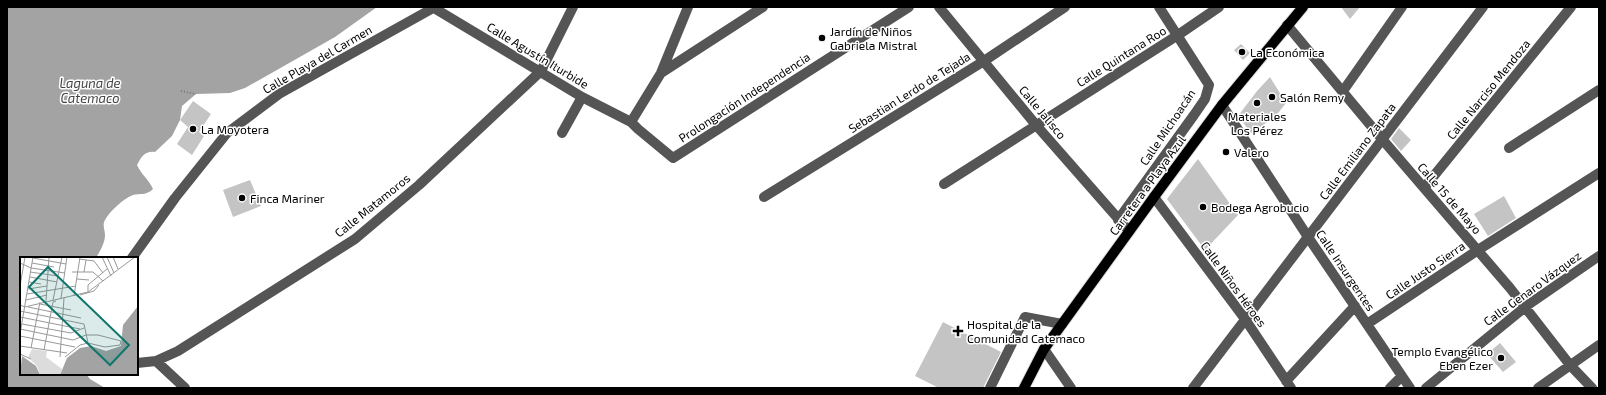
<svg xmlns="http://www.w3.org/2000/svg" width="1606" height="395" viewBox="0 0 1606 395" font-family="'Exo 2',sans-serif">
<rect width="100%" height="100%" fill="#fff"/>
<path fill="#a3a3a3" d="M7 7H377L335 37 245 88 230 93 196 94 182 106 180 120 172 136 155 152C145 151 142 156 137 165 141 174 149 180 153 189 146 196 140 193 133 195 123 199 110 211 105 220 102 225 105 230 105 235 105 243 100 251 96 258H21V374H86L90 379 105 388H7Z"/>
<path fill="#c4c4c4" d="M1341 7H1360L1350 19Z
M1241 44 1250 53 1243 60 1234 50Z
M1270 77 1286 103 1275 117 1251 133 1238 116 1257 91Z
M193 101 211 114 199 132 204 136 192 155 177 144 188 127 180 120Z
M1399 128 1411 140 1401 151 1391 139Z
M1198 159 1238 215 1205 250 1167 199Z
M250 180 261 206 233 217 223 190Z
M1504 196 1516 218 1488 236 1474 214Z
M943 322 1001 352 983 388H939L915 376Z
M1500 343 1516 362 1503 372 1487 354Z"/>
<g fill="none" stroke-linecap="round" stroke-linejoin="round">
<g stroke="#dbdbdb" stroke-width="12">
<path id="major" d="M1024 388 1044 349 1154 197 1222 105 1303 7"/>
</g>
<path stroke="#777" stroke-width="2" stroke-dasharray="1 2" stroke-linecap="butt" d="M181 91 196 94"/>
<path stroke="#555" stroke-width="10" d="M939 7 1036 125 1129 231
M434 8 582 97 631 122 638 129 673 158 909 7
M1287 25 1382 139 1510 288 1570 365 1592 388
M661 73 763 7
M1343 91 1402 7
M1222 105 1308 237 1410 388
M631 122 661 73 688 7
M562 133 582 97
M1509 148 1599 90
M944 184 1178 35 1219 7
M1424 188 1571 7
M764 197 984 61 1065 7
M1154 197 1245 319 1291 388
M1118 220 1194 115 1205 99 1209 85 1159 7
M132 258 175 198 227 133 279 94 435 7
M1367 324 1478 250 1599 173
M1044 349 1071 388
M156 361 185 388
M137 363 156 361 178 351 355 239 419 185 541 71 573 7
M1286 381 1355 306
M990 388 1025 317 1062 324
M1193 388 1483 7
M1390 388 1402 376
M1426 388 1525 307 1599 256
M1538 388 1599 345"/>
<use href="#major" stroke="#000" stroke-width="10"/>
</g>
<g fill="#000" stroke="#fff" stroke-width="1.5">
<circle cx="822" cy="38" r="4"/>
<circle cx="1242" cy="52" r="4"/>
<circle cx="1272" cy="97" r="4"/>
<circle cx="1257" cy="103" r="4"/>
<circle cx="193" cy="129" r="4"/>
<circle cx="1226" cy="152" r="4"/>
<circle cx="242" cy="198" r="4"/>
<circle cx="1203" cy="207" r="4"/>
<path d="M956 325h4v4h4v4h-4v4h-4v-4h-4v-4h4z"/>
<circle cx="1501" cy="358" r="4"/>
</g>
<g text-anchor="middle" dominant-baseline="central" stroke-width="3" stroke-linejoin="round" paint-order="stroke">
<g font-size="12" fill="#000" stroke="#fff" text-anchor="start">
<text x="830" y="31">Jardín de Niños<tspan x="830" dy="14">Gabriela Mistral</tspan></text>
<text x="1250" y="52">La Económica</text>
<text x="1280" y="97">Salón Remy</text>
<text x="1257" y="116" text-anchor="middle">Materiales<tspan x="1257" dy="14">Los Pérez</tspan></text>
<text x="201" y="129">La Moyotera</text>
<text x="1234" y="152">Valero</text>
<text x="250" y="198">Finca Mariner</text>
<text x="1211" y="207">Bodega Agrobucio</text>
<text x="967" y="324">Hospital de la<tspan x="967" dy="14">Comunidad Catemaco</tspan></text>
<text x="1493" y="351" text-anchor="end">Templo Evangélico<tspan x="1493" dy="14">Eben Ezer</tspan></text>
</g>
<g font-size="12" fill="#000" stroke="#fff">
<text transform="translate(538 55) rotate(31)">Calle Agustín Iturbide</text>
<text transform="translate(1121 56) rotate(-32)">Calle Quintana Roo</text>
<text transform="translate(317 59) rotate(-30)">Calle Playa del Carmen</text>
<text transform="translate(1488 89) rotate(-51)">Calle Narciso Mendoza</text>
<text transform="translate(909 92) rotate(-32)">Sebastian Lerdo de Tejada</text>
<text transform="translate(744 97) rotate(-33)">Prolongación Independencia</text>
<text transform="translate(1043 112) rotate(50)">Calle Jalisco</text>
<text transform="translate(1167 127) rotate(-56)">Calle Michoacán</text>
<text transform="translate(1357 151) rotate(-53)">Calle Emiliano Zapata</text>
<text transform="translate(1147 185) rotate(-54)">Carretera a Playa Azul</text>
<text transform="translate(1450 198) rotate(49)">Calle 15 de Mayo</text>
<text transform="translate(372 205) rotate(-39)">Calle Matamoros</text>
<text transform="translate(1346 270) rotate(56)">Calle Insurgentes</text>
<text transform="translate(1425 270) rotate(-34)">Calle Justo Sierra</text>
<text transform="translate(1234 284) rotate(54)">Calle Niños Héroes</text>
<text transform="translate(1532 288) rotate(-36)">Calle Genaro Vázquez</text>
</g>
<g font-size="13" font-style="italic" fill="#444" stroke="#fff">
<text x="90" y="83">Laguna de<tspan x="90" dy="15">Catemaco</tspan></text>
</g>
</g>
<g transform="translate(20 257)">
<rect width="118" height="118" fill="#fff"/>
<path d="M12 92 27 94 26 100 42 112 40 118H20L17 109 8 100Z" fill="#dcdcdc"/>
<path d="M118 49V118H40L47 101 60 91 71 89 86 94 101 89 103 68ZM2 99 16 109 20 118H0Z" fill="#a3a3a3"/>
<path fill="none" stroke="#999" stroke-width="1" d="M82 0 91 19M87 0 94 16M93 0 98 12M13 1 46 7M59 2 74 4 83 16M0 6 11 11 45 16M12 6 34 10M10 15 38 19M52 15H73L83 24M64 15 66 3M10 20 37 25M57 22 69 23M9 25 21 27M0 29 5 0M8 32 27 29M68 35V28L87 12M7 37 56 29M60 38 74 34 79 28M54 39 60 0M41 41 47 0M6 43 27 38M33 43 42 0M26 44 29 0M20 47 51 53M0 48 5 50 68 35 115 0M8 50 61 61M0 54 64 67 68 86M0 60 60 72M2 67 51 76 64 71M0 72 53 83 66 78H78L101 84 100 88 85 90 68 86 60 88 45 100M0 77 13 0M0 79 55 90M0 89 47 96M11 91 20 45M24 93 33 45 36 44M0 97 11 102M40 100 44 41"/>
<path fill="#0f766e" fill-opacity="0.15" stroke="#0f766e" stroke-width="2" d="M28 10 109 88 90 108 9 30Z"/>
<rect width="118" height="118" fill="none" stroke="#000" stroke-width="2"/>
</g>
<rect width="1606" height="395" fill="none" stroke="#000000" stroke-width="16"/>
</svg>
